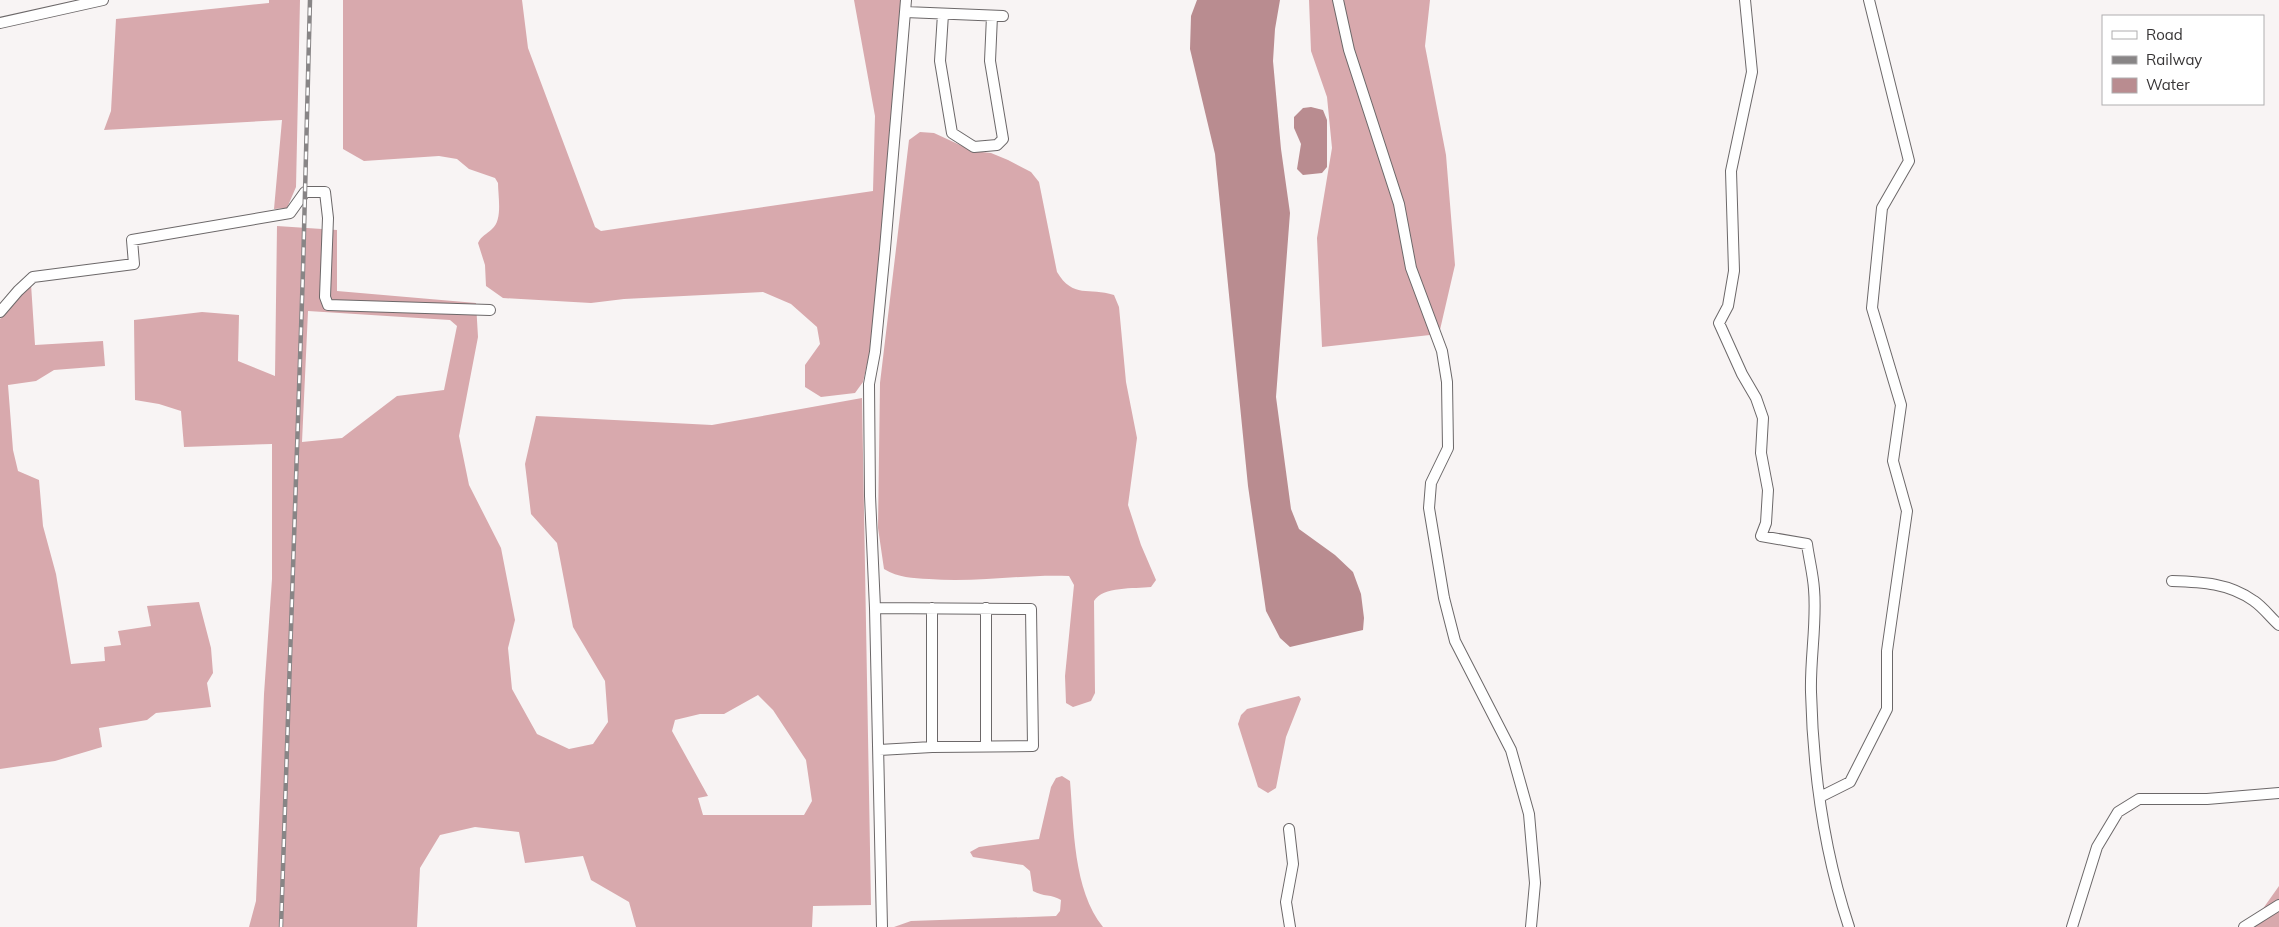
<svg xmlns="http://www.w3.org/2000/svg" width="2279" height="927" viewBox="0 0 2279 927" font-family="Mulish,sans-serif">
<rect width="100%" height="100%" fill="#f8f4f4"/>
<path fill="#d8a9ad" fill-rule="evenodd" d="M269 0H300L296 187 287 208 274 209 282 120 104 130 111 111 116 19 269 3Z
M343 0H522L528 48 595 227 601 231 873 191 875 116 854 0H901L887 174 871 347 863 382 855 393 821 397 805 387V365L820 344 817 327 791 304 763 292 624 299 591 303 503 298 486 286 485 265 478 243C482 235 486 235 492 229 503 220 498 196 498 183L495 178 469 169 457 159 439 156 364 161 343 149Z
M1309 0H1430L1425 46 1446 155 1455 265 1439 334 1322 347 1317 238 1332 148 1327 97 1311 51Z
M920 132 934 133 973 151 991 153 1008 160 1031 172 1039 182 1057 272C1073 299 1089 287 1114 295L1119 307 1126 382 1137 438 1128 505 1141 545 1156 580 1151 587C1134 589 1103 586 1094 601L1095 693 1091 701 1073 707 1066 703 1065 676 1074 585 1069 576C1022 574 976 583 929 579 912 578 899 578 884 569L878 528 880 383 909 140Z
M277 226 337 230V291L476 303 478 337 459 436 469 485 501 548 515 620 508 648 512 689 537 734 569 749 593 744 608 722 605 681 573 627 557 543 531 514 525 464 536 416 712 425 862 398 871 905 813 906 812 927H636L629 902 591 880 583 856 525 863 519 832 475 827 440 835 420 868 417 927H249L256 901 264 694 272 579V444L184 447 181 411 159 404 135 400 134 320 202 312 239 315 238 361 275 376ZM308 311 450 320 457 326 444 390 397 396 342 438 302 442ZM758 695 773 710 806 760 812 801 804 815H703L698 798 708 796 672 731 675 720 700 714H724Z
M31 284 35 345 103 341 105 366 54 370 36 381 8 385 13 450 18 471 39 480 43 526 56 574 71 664 105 661 104 647 121 645 118 631 151 626 147 606 199 602 211 648 213 673 207 683 211 707 156 713 147 720 99 728 102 747 55 761 0 769V319Z
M1299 696 1301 699 1286 737 1276 788 1268 793 1258 787 1238 724 1241 715 1247 709Z
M1062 776 1070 781C1074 827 1073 890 1103 927H894L911 921 1056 916 1060 911 1061 900C1052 894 1043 897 1033 891L1030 871 1023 865 973 857 970 852 979 847 1039 839 1051 787 1056 778Z
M2279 886V927H2250Z"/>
<path fill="#b98c90" d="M1197 0H1280L1275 29 1273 61 1281 149 1290 213 1276 397 1291 509 1299 529 1335 555 1353 572 1361 594 1364 618 1363 630 1290 647 1280 638 1266 611 1248 486 1215 154 1190 49 1191 16Z
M1311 107 1323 110 1327 120V167L1322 173 1303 175 1297 169 1301 144 1294 128V117L1303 108Z"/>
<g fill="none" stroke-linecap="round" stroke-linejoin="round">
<g stroke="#6c6869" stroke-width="12">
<path id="minor" d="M1338 0 1349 50 1399 204 1411 268 1442 351 1447 382 1448 448 1431 483 1429 508 1444 598 1455 641 1511 750 1529 814 1535 883 1531 927
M1745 0 1752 72 1731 171 1734 271 1728 306 1719 323 1742 374 1756 398 1763 418 1761 453 1768 490 1766 523 1761 536 1807 544C1809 559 1813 574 1814 589 1817 623 1810 658 1811 692 1813 771 1824 852 1849 927
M905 12 1003 16
M943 14 940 61 952 133 974 147 997 145 1003 139 990 61 992 16
M0 23 103 0
M0 312 18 291 33 277 134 264 132 240 290 213 305 192H325L328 218 325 297 328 305 490 310
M2172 581C2202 582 2229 583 2254 601 2263 607 2271 618 2279 625
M875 608 1031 609 1033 746 932 747 879 750
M932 608V747
M986 746V608
M1820 797 1850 782 1887 709V651L1907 511 1893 461 1901 405 1872 308 1882 208 1909 161 1869 0
M1289 829 1293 864 1286 902 1290 927
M882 927 875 608 870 496 869 384 875 352 885 249 906 0
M2072 927 2097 847 2118 812 2139 799H2207L2279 793
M2244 927 2279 905"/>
</g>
<use href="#minor" stroke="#fff" stroke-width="10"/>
<g stroke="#888586" stroke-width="4.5">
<path id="rail" d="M281 927 303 270 310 0"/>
</g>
<use href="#rail" stroke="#fff" stroke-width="2.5" stroke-dasharray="8" stroke-linecap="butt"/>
</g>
<rect x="2102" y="15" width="162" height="90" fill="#ffffff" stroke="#afaeaf"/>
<rect x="2112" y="31" width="25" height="8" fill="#ffffff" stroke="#afaeaf"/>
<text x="2146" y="40" font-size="15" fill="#373536">Road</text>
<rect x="2112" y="56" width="25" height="8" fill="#888586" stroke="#afaeaf"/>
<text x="2146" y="65" font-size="15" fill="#373536">Railway</text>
<rect x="2112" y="78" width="25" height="15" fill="#b98c90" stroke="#afaeaf"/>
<text x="2146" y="90" font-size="15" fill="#373536">Water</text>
</svg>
